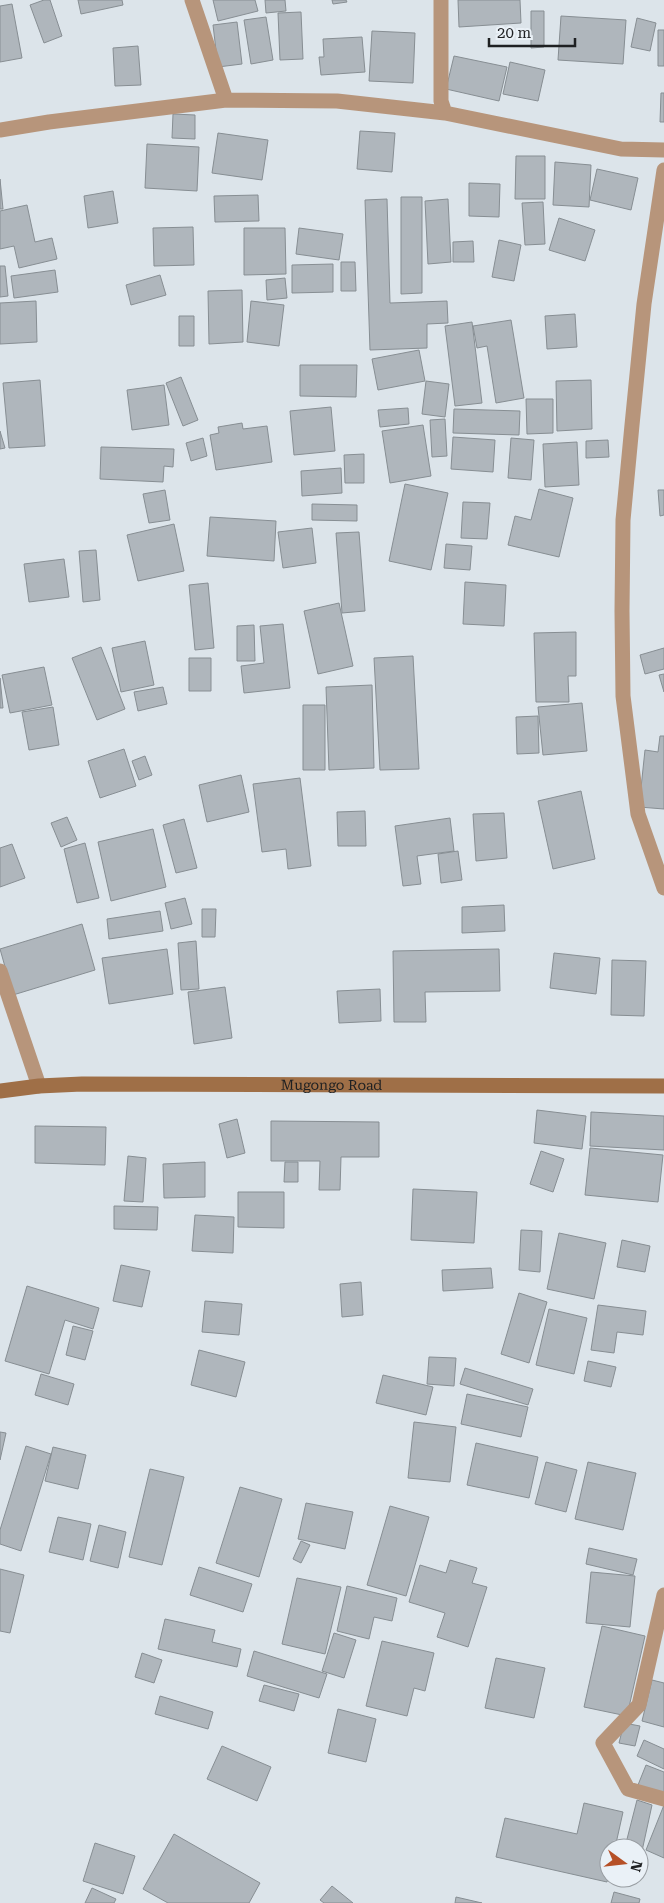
<svg xmlns="http://www.w3.org/2000/svg" width="664" height="1903" viewBox="0 0 664 1903" font-family="'Roboto Serif',serif">
<rect width="100%" height="100%" fill="#dce4ea"/>
<path fill="#afb6bc" stroke="#878e93" d="M44 0H50L62 36 44 43 30 5Z
M78 0H122L123 5 81 14Z
M213 0H255L258 11 218 21Z
M265 0H285L286 11 266 13Z
M332 0H346L347 2 333 4Z
M458 0H520L521 23 459 27Z
M12 4 22 58 0 62V6Z
M531 11H544V47L531 48Z
M301 12 303 59 280 60 278 13Z
M561 16 626 20 623 64 558 60Z
M266 17 273 60 251 64 244 20Z
M637 18 656 23 650 51 631 47Z
M237 22 242 64 218 67 213 25Z
M658 30H664V66H658Z
M372 31 415 33 413 83 369 81Z
M362 37 365 72 321 75 319 57H324L323 39Z
M138 46 141 85 115 86 113 48Z
M454 56 507 67 499 101 446 89Z
M510 62 545 70 538 101 503 94Z
M661 93H664V122H660Z
M173 114 195 115V139L172 138Z
M360 131 395 133 392 172 357 169Z
M218 133 268 140 262 180 212 173Z
M147 144 199 147 197 191 145 188Z
M516 156H545V199H515Z
M555 162 591 165 589 207 553 205Z
M597 169 638 178 631 210 590 200Z
M0 179 3 209H0Z
M469 183 500 184 499 217 469 216Z
M113 191 118 223 88 228 84 196Z
M258 195 259 221 215 222 214 196Z
M401 197H422V293L401 294Z
M387 199 390 303 447 301 448 323 427 324V348L370 350 365 200Z
M448 199 451 262 428 264 425 201Z
M543 202 545 244 525 245 522 203Z
M27 205 35 242 52 238 57 259 19 268 14 246 0 249V211Z
M559 218 595 230 585 261 549 250Z
M193 227 194 265 154 266 153 228Z
M244 228H285L286 274 244 275Z
M299 228 343 234 339 260 296 254Z
M499 240 521 245 514 281 492 277Z
M473 241 474 262H453V242Z
M341 262H355L356 291H341Z
M333 264V292L292 293V265Z
M0 266H5L8 296 0 297Z
M55 270 58 292 14 298 11 276Z
M160 275 166 295 131 305 126 285Z
M285 278 287 298 267 300 266 280Z
M242 290 243 342 209 344 208 291Z
M36 301 37 342 0 344V303Z
M251 301 284 305 279 346 247 342Z
M575 314 577 347 547 349 545 316Z
M179 316H194V346H179Z
M511 320 524 398 496 403 487 346 477 348 473 326Z
M472 322 482 403 455 406 445 326Z
M419 350 425 381 378 390 372 359Z
M300 365H357L356 397 300 396Z
M181 377 198 420 183 426 166 383Z
M40 380 45 446 9 448 3 383Z
M591 380 592 429 557 431 556 381Z
M426 381 449 384 445 417 422 414Z
M164 385 169 425 132 430 127 390Z
M526 399H553V433L527 434Z
M331 407 335 451 294 455 290 411Z
M408 408 409 424 380 427 378 410Z
M454 409 520 411 519 435 453 433Z
M445 419 447 456 432 457 430 420Z
M242 423 243 429 267 426 272 462 216 470 210 435 219 433 218 427Z
M423 425 431 476 390 483 382 431Z
M0 431 5 448 0 449Z
M453 437 495 440 493 472 451 469Z
M203 438 207 456 191 461 186 443Z
M511 438 534 440 531 480 508 478Z
M608 440 609 457 586 458V441Z
M577 442 579 485 545 487 543 444Z
M101 447 174 449 173 467 164 466 163 482 100 479Z
M364 454V483H345L344 455Z
M341 468 342 493 302 496 301 471Z
M405 484 448 493 431 570 389 561Z
M539 489 573 498 559 557 508 545 515 516 531 520Z
M165 490 170 520 149 523 143 494Z
M658 490H664V515L660 516Z
M463 502 490 503 487 539 461 538Z
M312 504 357 505V521L312 520Z
M210 517 276 521 274 561 207 556Z
M174 524 184 571 138 581 127 535Z
M312 528 316 563 283 568 278 532Z
M359 532 365 611 342 613 336 533Z
M446 544 472 546 470 570 444 568Z
M96 550 100 600 83 602 79 551Z
M64 559 69 597 29 602 24 564Z
M465 582 506 585 504 626 463 624Z
M208 583 214 648 195 650 189 585Z
M339 603 353 666 318 674 304 611Z
M283 624 290 688 244 693 241 666 264 663 260 626Z
M254 625 255 661H237V626Z
M576 632V676H568L569 702H536L534 633Z
M145 641 154 685 121 692 112 648Z
M101 647 125 709 97 720 72 658Z
M664 648V669L645 674 640 655Z
M413 656 419 769 380 770 374 658Z
M189 658H211V691H189Z
M44 667 52 705 10 713 2 675Z
M664 674V692L659 675Z
M0 678 3 708H0Z
M372 685 374 768 329 770 326 687Z
M163 687 167 704 138 711 134 692Z
M582 703 587 751 543 755 538 707Z
M303 705H325V770H303Z
M53 707 59 745 29 750 22 712Z
M538 716 539 753 517 754 516 717Z
M660 736H664V809L639 807 645 750 658 752Z
M124 749 136 786 100 798 88 761Z
M145 756 152 775 139 780 132 761Z
M241 775 249 812 207 822 199 785Z
M300 778 311 866 288 869 286 849 262 852 253 784Z
M581 791 595 859 553 869 538 801Z
M365 811 366 846H338L337 812Z
M504 813 507 858 476 861 473 814Z
M67 817 77 840 61 847 51 823Z
M450 818 454 851 417 856 421 884 403 886 395 826Z
M184 819 197 868 176 873 163 825Z
M153 829 166 887 111 901 98 842Z
M85 843 99 898 77 903 64 849Z
M12 844 25 878 0 887V848Z
M458 851 462 880 441 883 438 854Z
M185 898 192 924 171 929 165 903Z
M504 905 505 931 462 933V907Z
M202 909H216L215 937H202Z
M160 911 163 931 109 939 107 919Z
M82 924 95 970 13 995 0 949Z
M196 941 199 989 181 990 178 943Z
M167 949 173 994 109 1004 102 958Z
M499 949 500 991 425 992 426 1022H394L393 951Z
M554 953 600 958 596 994 550 988Z
M612 960 646 961 644 1016 611 1015Z
M225 987 232 1038 194 1044 188 992Z
M380 989 381 1021 339 1023 337 991Z
M537 1110 586 1116 582 1149 534 1143Z
M591 1112 664 1116V1150L590 1146Z
M237 1119 245 1153 227 1158 219 1124Z
M271 1121 379 1122V1157H341L340 1190H319L320 1161H271Z
M35 1126 106 1127 105 1165 35 1163Z
M590 1148 663 1155 658 1202 585 1195Z
M541 1151 564 1159 553 1192 530 1184Z
M128 1156 146 1158 143 1202 124 1201Z
M205 1162V1197L164 1198 163 1164Z
M285 1162H298V1182H284Z
M413 1189 477 1192 474 1243 411 1240Z
M238 1192H284V1228L238 1227Z
M114 1206 158 1207 157 1230 114 1229Z
M195 1215 234 1217 233 1253 192 1251Z
M521 1230 542 1231 540 1272 519 1270Z
M559 1233 606 1243 594 1299 547 1289Z
M622 1240 650 1246 645 1272 617 1267Z
M121 1265 150 1271 142 1307 113 1301Z
M491 1268 493 1288 443 1291 442 1270Z
M361 1282 363 1315 342 1317 340 1284Z
M27 1286 99 1308 93 1329 65 1320 49 1374 5 1361Z
M519 1293 547 1302 529 1363 501 1354Z
M205 1301 242 1304 239 1335 202 1332Z
M598 1305 646 1311 643 1335 617 1332 614 1353 591 1350Z
M549 1309 587 1318 574 1374 536 1365Z
M73 1326 93 1331 85 1360 66 1355Z
M199 1350 245 1362 236 1397 191 1385Z
M429 1357 456 1358 454 1386 427 1384Z
M588 1361 616 1367 611 1387 584 1381Z
M465 1368 533 1389 528 1405 460 1384Z
M41 1374 74 1384 68 1405 35 1395Z
M383 1375 433 1387 426 1415 376 1403Z
M467 1394 528 1407 521 1437 461 1424Z
M414 1422 456 1427 450 1482 408 1478Z
M0 1432 6 1433 0 1460Z
M476 1443 538 1457 529 1498 467 1485Z
M26 1446 51 1454 21 1551 0 1544V1530Z
M53 1447 86 1455 78 1489 45 1481Z
M546 1462 577 1470 566 1512 535 1504Z
M588 1462 636 1473 623 1530 575 1519Z
M150 1469 184 1477 162 1565 129 1557Z
M240 1487 282 1499 259 1577 216 1563Z
M306 1503 353 1512 345 1549 298 1539Z
M390 1506 429 1517 406 1596 367 1585Z
M58 1517 91 1524 83 1560 49 1552Z
M99 1525 126 1532 118 1568 90 1561Z
M301 1541 310 1545 301 1563 293 1559Z
M589 1548 637 1559 633 1575 586 1564Z
M450 1560 477 1568 472 1583 487 1587 468 1647 437 1637 445 1613 409 1602 420 1565 446 1573Z
M199 1567 252 1584 243 1612 190 1595Z
M0 1569 24 1575 10 1633 0 1631Z
M591 1572 635 1576 630 1627 586 1623Z
M297 1578 341 1587 325 1654 282 1644Z
M347 1586 397 1598 392 1621 374 1617 369 1639 337 1631Z
M165 1619 215 1630 212 1642 241 1649 237 1667 158 1649Z
M602 1626 645 1636 627 1716 584 1707Z
M334 1633 356 1640 344 1678 322 1671Z
M382 1641 434 1653 425 1691 414 1688 407 1716 366 1706Z
M254 1651 327 1674 319 1698 247 1676Z
M142 1653 162 1660 154 1683 135 1677Z
M496 1658 545 1668 534 1718 485 1708Z
M652 1680 664 1683V1727L642 1721Z
M264 1685 299 1694 294 1711 259 1701Z
M160 1696 213 1712 208 1729 155 1714Z
M338 1709 376 1719 366 1762 328 1753Z
M624 1723 640 1726 635 1746 619 1743Z
M644 1740 664 1749V1769L637 1756Z
M222 1746 271 1767 257 1801 207 1779Z
M646 1765 664 1772V1795L638 1785Z
M637 1800 652 1805 642 1851 639 1850V1848L625 1847Z
M584 1803 623 1812 615 1848H609V1873L607 1882 496 1857 505 1818 577 1834Z
M664 1805V1858L646 1850Z
M174 1834 260 1883 249 1903H168L143 1889Z
M95 1843 135 1856 123 1894 83 1881Z
M332 1886 353 1903H324L320 1900Z
M92 1888 116 1899 114 1903H85Z
M614 1892 640 1899 639 1903H611Z
M456 1897 482 1903H455Z"/>
<g fill="none" stroke-linecap="round" stroke-linejoin="round">
<path stroke="#b7957b" stroke-width="15" d="M192 0 226 100
M441 0V101L445 113
M0 130 49 122 226 100 337 101 445 113 621 149 664 150
M664 170 644 304 632 425 623 520 622 611 623 696 638 814 664 888
M0 971 39 1086
M664 1595 639 1705 603 1743 628 1789 664 1799"/>
<path stroke="#9f6f47" stroke-width="15" id="s1" d="M0 1091 39 1086 82 1084 664 1086"/>
</g>
<g text-anchor="middle" dominant-baseline="central" stroke-width="4" stroke-linejoin="round" paint-order="stroke">
<g font-size="14" fill="#1e2022" stroke="#eaf1f7">
<text stroke="none"><textPath href="#s1" startOffset="332">Mugongo Road</textPath></text>
</g>
</g>
<g transform="translate(624 1863) rotate(105)"><circle r="24" fill="#eaf1f7" stroke="#989da2"/>
<path d="M0-4L9 19L0 12L-9 19Z" fill="#b65027"/>
<text y="-8" font-size="14" font-weight="bold" text-anchor="middle" fill="#1e2022">N</text>
</g>
<path d="M489 38v8h86v-8" fill="none" stroke="#1e2022" stroke-width="2.5"/>
<text x="497" y="38" font-size="15" fill="#1e2022" stroke="#eaf1f7" stroke-width="4" paint-order="stroke">20 m</text>
</svg>
